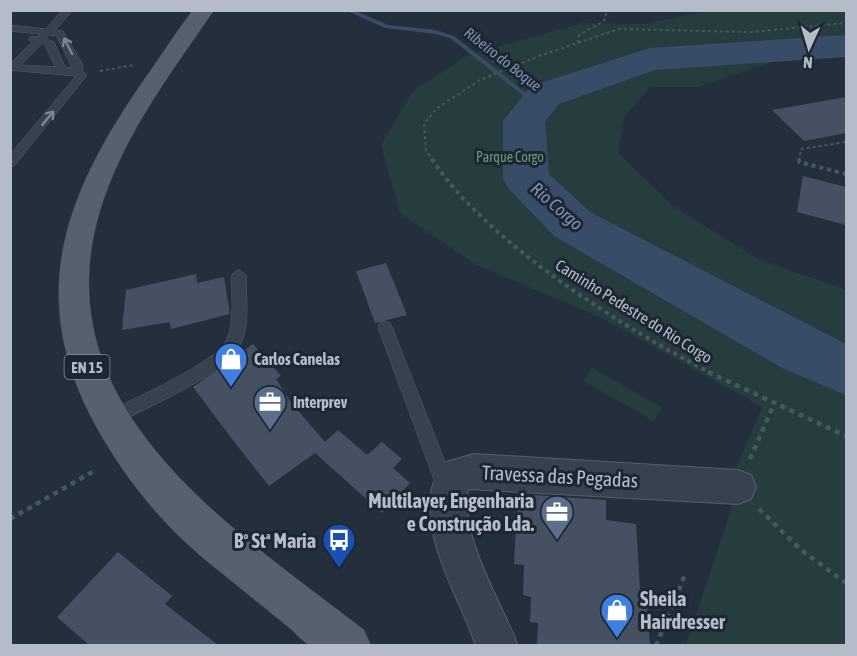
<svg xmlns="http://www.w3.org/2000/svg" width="857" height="656" viewBox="0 0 857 656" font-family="'Asap Condensed',sans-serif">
<rect width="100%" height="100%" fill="#242f3e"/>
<path fill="#263c3f" d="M708 11H846V56L773 62 698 87H650L625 116 618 153 673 206 756 258 846 290V645H686L731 510 733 476 762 407 602 318 475 264 400 213 381 145 413 91 468 55 583 23 644 24Z
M592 368 662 407 654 421 583 381Z"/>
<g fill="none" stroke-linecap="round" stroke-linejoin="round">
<path fill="#394c67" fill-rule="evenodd" d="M345 10H353L388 25 436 30 454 36 540 104 535 105 450 38 435 34 385 28Z"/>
<path fill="#394c67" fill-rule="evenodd" d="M846 35V57L655 70 559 104 545 122 549 174 590 212 846 344V395L782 368 554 236 510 190 503 179V121L531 86 650 48Z"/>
</g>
<path fill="#455162" d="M846 97V133L804 141 772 110Z
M803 176 846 187V225L797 212Z
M386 263 407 315 375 323 356 271Z
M196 274 197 283 224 277 230 314 171 329 170 322 122 330 126 290Z
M253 344 281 376 276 379 290 401 325 442 338 430 367 455 382 442 402 459 393 468 410 483 382 513 315 453 269 486 229 435 193 387Z
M518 494 606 500V520L636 524 640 589 646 590 650 645H537L538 623 530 622 531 597 523 595 524 565 514 564Z
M118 552 172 596 165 604 218 645H89L57 617Z"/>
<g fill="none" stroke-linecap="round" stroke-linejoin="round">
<g stroke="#565f6c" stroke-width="1">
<path id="lane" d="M63 10H73L55 30 63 31 83 65 82 71 87 75 14 166 10 167V155L76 76 10 70V64L32 42 28 39 30 37H37L40 34 10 31V25L45 29ZM50 35 57 36 72 68 65 67 54 42 46 39ZM42 44H45L55 67 21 65Z
M239 270 246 275C246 297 250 323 241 344 228 373 147 407 118 423L112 425 106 423 104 418 106 413C132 399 217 363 227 339 235 321 231 295 232 275Z
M385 321 390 323 392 327 456 490 453 496 447 499 441 496 438 490 378 327 380 323Z"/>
</g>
<g stroke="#565f6c" stroke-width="2">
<path id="street" d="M474 454 738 470 751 475 756 487 751 499 738 504 468 489C459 536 501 601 518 646H476C460 598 424 545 431 493 432 483 439 472 443 463Z"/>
</g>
<g stroke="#414a57" stroke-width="1">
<path id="primary" d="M193 10H214C175 67 131 125 107 190 28 399 224 522 364 630L371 646C355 646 326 649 312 646 305 644 296 634 291 629 265 608 239 587 213 566 169 531 133 489 104 440 22 303 61 199 146 77 162 55 176 32 193 10Z"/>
</g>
<path stroke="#44595c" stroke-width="2" stroke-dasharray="3 3" stroke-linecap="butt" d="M578 43 579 35 604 21 607 10
M100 71 134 65
M433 161 426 150 424 124 436 109 480 80 539 56 619 29 751 32 846 23
M799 161 801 149 846 142"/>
<path stroke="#44595c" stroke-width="4" stroke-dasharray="4 4" stroke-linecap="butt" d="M432 159C485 241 623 328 711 373
M799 159V162L846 174"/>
<path stroke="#44595c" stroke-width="4.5" stroke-dasharray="5 5" stroke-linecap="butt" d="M708 372 846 436
M750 459 774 404
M759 509 800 549 846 583
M10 519 94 471
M656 646 686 572"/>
<use href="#lane" fill="#38414e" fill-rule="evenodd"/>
<use href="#street" fill="#38414e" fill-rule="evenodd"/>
<use href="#primary" fill="#56606e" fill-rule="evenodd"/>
</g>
<defs><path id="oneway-shaft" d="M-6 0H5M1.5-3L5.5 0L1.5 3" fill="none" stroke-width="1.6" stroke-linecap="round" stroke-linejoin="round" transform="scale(1.5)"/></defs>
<g stroke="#7c8592">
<use href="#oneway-shaft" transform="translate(68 46) rotate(-117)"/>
<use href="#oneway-shaft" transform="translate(48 118) rotate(-50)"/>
</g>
<defs>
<g id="shop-pin" transform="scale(1.725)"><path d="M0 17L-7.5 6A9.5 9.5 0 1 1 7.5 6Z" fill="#3f7fe0" stroke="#1d2633"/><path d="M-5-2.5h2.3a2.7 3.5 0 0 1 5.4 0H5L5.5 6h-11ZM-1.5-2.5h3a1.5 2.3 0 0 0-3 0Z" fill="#fff"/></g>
<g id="office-pin" transform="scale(1.725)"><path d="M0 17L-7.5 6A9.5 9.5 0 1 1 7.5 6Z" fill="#5c6f8a" stroke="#1d2633"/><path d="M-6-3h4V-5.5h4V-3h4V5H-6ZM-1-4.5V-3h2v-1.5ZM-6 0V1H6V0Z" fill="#fff"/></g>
<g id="bus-pin" transform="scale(1.725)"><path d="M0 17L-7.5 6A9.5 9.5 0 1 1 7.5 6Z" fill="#1a4fb4" stroke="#1d2633"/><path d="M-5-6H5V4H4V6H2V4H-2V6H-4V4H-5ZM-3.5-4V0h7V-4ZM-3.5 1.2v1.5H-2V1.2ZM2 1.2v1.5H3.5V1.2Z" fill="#fff"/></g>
</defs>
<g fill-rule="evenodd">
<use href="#shop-pin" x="231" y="359"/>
<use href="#office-pin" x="270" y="402"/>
<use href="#office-pin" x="557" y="512"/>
<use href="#bus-pin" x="339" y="540"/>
<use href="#shop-pin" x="617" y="610"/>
</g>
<g text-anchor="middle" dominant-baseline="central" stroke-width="6" stroke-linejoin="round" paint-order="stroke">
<g font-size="14" fill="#6b9a76" stroke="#1d2633">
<text x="510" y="157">Parque Corgo</text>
</g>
<g font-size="15" font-style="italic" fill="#7c92b1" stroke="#1d2633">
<text transform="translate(503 59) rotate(38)">Ribeiro do Boque</text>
</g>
<rect fill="#1d2633" stroke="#878f9c" stroke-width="1.5" x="64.5" y="355" width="45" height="24" rx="4.5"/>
<g font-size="15" font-weight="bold" fill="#b4bcc9">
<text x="87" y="367">EN 15</text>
</g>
<g font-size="16" fill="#b4bcc9" stroke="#1d2633">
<text transform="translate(634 311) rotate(32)">Caminho Pedestre do Rio Corgo</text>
</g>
<g font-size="16" font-weight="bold" fill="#b4bcc9" stroke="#1d2633" text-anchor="start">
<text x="254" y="359">Carlos Canelas</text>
<text x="293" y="402">Interprev</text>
</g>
<g font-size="18" font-style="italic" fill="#7c92b1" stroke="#1d2633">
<text transform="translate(557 206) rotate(41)">Rio Corgo</text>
</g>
<g font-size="20" fill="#b4bcc9" stroke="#1d2633">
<text transform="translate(560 476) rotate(3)">Travessa das Pegadas</text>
</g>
<g font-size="20" font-weight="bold" fill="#b4bcc9" stroke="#1d2633" text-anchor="end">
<text x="534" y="500">Multilayer, Engenharia<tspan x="534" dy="23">e Construção Lda.</tspan></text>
<text x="316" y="540">Bº Stª Maria</text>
<text x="640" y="598" text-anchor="start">Sheila<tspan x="640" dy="23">Hairdresser</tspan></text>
</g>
</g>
<rect width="857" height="656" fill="none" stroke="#b4bcc9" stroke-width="24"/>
<g transform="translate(809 48) rotate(184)" stroke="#1d2633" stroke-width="4.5" paint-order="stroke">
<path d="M0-4.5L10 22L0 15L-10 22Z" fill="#b4bcc9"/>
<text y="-9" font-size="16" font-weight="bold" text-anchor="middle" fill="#b4bcc9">N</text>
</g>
</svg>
